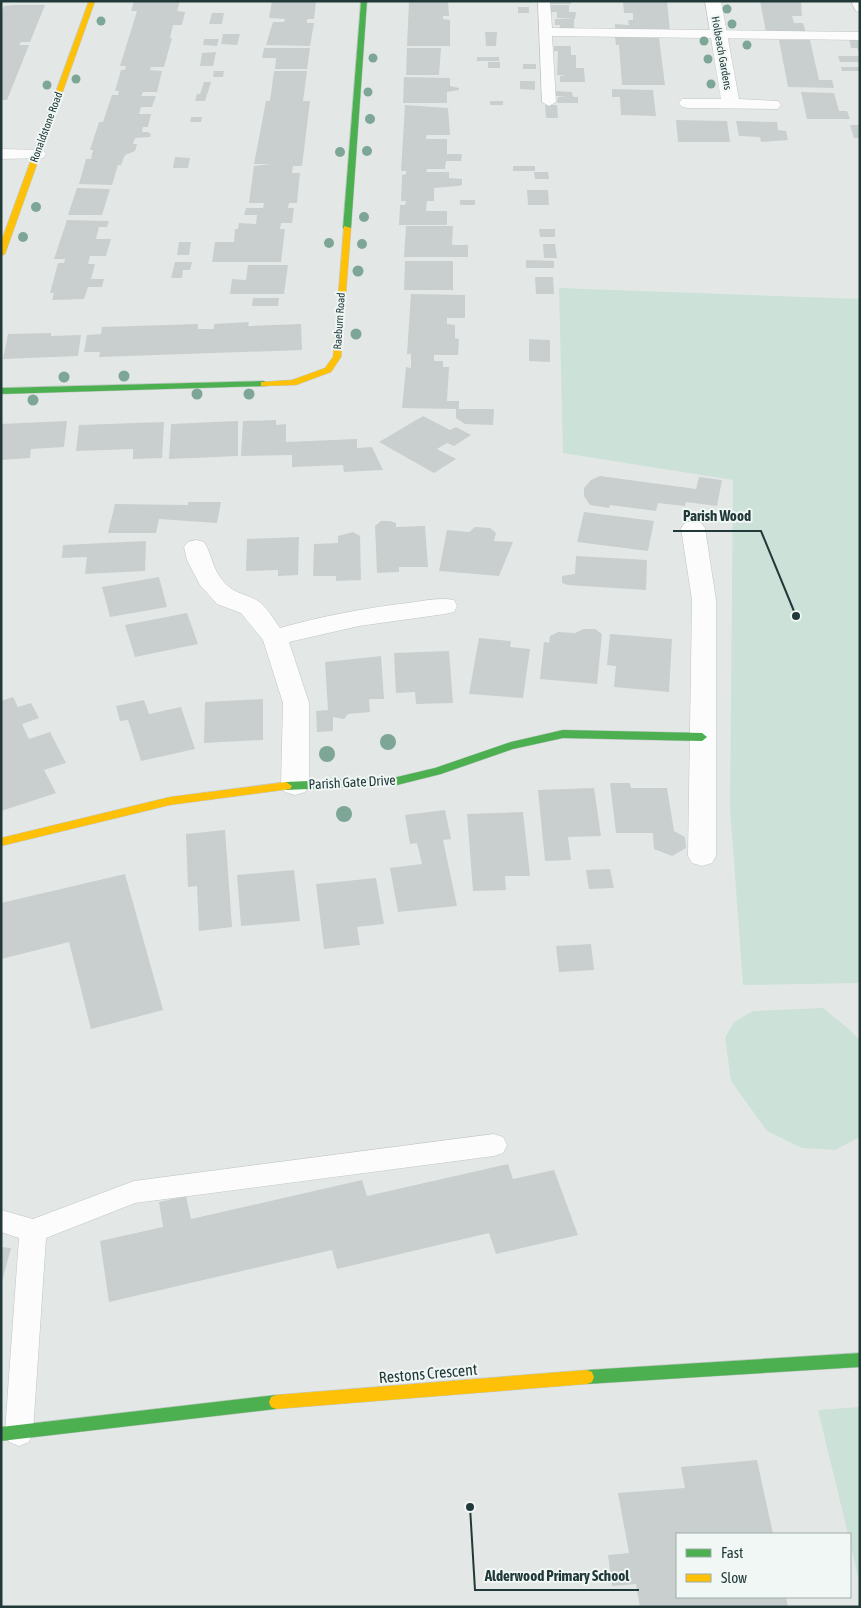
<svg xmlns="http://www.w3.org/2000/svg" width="861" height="1608" viewBox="0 0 861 1608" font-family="'Asap Condensed',sans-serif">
<rect width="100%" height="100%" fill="#e3e8e7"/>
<path fill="#cce1d7" d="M559 288 860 299V983L743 985 730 808 733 480 563 453Z
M823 1008 850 1030 860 1041V1137L835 1150 802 1148 767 1131 731 1081 725 1038 734 1022 753 1011Z
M860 1407V1585L850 1543V1534H848L818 1410Z"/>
<path fill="#c9cfce" d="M134 1H180L177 11 185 12 182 25H173L170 38H172L164 67H151L150 70 162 71 157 92H143L141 96H156L152 107H141L139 114H151L148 127H143L142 132H148L151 134 150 137 135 138 133 144H137L135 151 125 155 121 165H118L112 185 79 184 86 159H91L93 150H90L99 122H103L112 95H118L119 91H115L121 70H125L126 66H120L137 11H131Z
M272 1H316L314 19H307V23H314L310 46 266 45 273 22H284L285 19 269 18Z
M409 1H448L449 16H443V19L450 20V46H407Z
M550 1H571V4H550Z
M623 1H667L670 31 615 30V24L629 25 628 20H633V13H624Z
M760 1 801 2 802 16H792L794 23H803L806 33 766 32Z
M13 5H45L30 42H21L19 45H29L7 100H1V13L4 6Z
M550 5H569V12H576L575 19 557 18V12H550Z
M518 7H529V13H518Z
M212 13H224L222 24H209Z
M555 19H574V29L560 28V25H555Z
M485 32H497L496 46H486Z
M223 34H240L237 45 221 44Z
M615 37 659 38 665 85H622L619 45H616Z
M849 38 860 41V54L857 48H851Z
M204 39H219L217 46 203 45Z
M779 40H810L819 80H832L834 88 788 87Z
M554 46H571V55H576V68H584L585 82H560V76L566 75H557L558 51H554Z
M264 48H310L307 69H275L276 58H262Z
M407 48H441L439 75H406Z
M216 52 213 66H200L202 53Z
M838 56H860V62H840Z
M477 57H499V61H477Z
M488 62H500V68H488Z
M523 64H536V69H523Z
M841 67H860V71H842Z
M214 71H224L223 77H213Z
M274 71H307L303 101H310L302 166H293L292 173H300L297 203H289L288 208H294L292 223H281L280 229H285L281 262H212L215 242H234L235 229H238L239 223 256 224 257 215H244L246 208H263L264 203H249L254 166 271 164H254L266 101H270Z
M404 77 450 78V86L459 88V90L447 92V103H403Z
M520 81H535V90L520 89Z
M204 82H211L205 101H195L197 94H200Z
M612 89 653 90 656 116 621 115 620 97H612Z
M556 91 572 92 573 97H578V103H557L558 97 565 96H556Z
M801 92 834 93 839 111H847L850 119H807Z
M490 101H503V105H490Z
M405 105 448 108 450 135H427L426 137V139H447V154H462L461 161H446L445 169H427L426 172H449V178L462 179V185L458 186 434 188V201H427L426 211H447V225H399L400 205H405L406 201H401L402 175 406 174V171H401Z
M545 105H557L558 118H546Z
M191 117H202L201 122H190Z
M676 120 727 121 730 142H678Z
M736 121 777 122 778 130 786 131 788 140 761 142 760 137 739 136Z
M850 125H860V138H854Z
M175 157 190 158 188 168H173Z
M513 166H535V171H513Z
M534 172H548L549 179H535Z
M77 188 110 189 102 215H68Z
M527 190H548L549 205H528Z
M460 200H475V205H460Z
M67 220 109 221 107 227H99L96 239H111L106 256H90L88 264H95L91 279H104L102 287H88L84 299 52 300 54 293H50L58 263H64L65 259H54Z
M406 226H453L452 245H468V257H404Z
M539 229H555V237H540Z
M179 242H191L189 255H177Z
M543 244H555L557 258H544Z
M526 260 554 261V268H526Z
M405 261H453V290H404Z
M175 262H192L190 270H183L182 278H171Z
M248 265H288L284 294H230L232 279 246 280Z
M535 277H553L554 294H536Z
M411 294 465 295V318H447V324L455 325V338L459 339 458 355H434V361H443V367H449L447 401H459V409H494L493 425 465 424 456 418V409L402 408 406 367 411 368V354H407Z
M253 298H279L278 306H252Z
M249 322 248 326 301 324 302 350 99 357 100 352H84L87 335 101 334 102 327 198 324V329H214V324Z
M51 333V336L81 335 78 356 3 359 8 334Z
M529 339 550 340V362L529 361Z
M423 416 450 430 456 427 471 435 454 446 447 443 437 449 456 459 434 473 379 442Z
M276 420V425L286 424V442L357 439V448L372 447 383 470 344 472 343 465 292 467V455L241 456 243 421Z
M67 421 64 447 31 449 30 458 1 460V424Z
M238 421V456L169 459 171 424Z
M164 422 162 458 133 459V449L76 451 79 425Z
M600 476 696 489 699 477 722 480 717 506 686 502 685 506 658 503 656 511 610 505 609 508 590 505 584 496V488L591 480Z
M188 502H221L217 523 159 519 156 533H108L115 504 188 505Z
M584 512 654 521 648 551 577 542Z
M381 521H390L396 523V527L425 526 428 567H399V572L377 573 375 526Z
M475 527 490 528 496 533 494 541 513 542 499 576 439 571 447 530 469 532Z
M353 532 360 536 361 580 336 581V576H313L314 544 338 543V536Z
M299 537 298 575 278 576V570L246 571 247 539Z
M146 541 145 571 85 574 87 557 62 558 63 545Z
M576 556 647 560 646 590 568 585 562 583V576L575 574Z
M159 577 167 607 110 617 102 587Z
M187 613 198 644 135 657 125 625Z
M584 629H595L602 634 597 684 540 679 544 642 549 643 550 636 558 632 575 633Z
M610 634 672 639 669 692 614 687 616 666 607 665Z
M479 638 511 641 510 647 530 649 523 698 469 694Z
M449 651 453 703 416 704 415 692 396 693 394 653Z
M381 656 384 699H369L370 712 348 714 344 719 333 717V731L317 732 316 711 328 710 325 662Z
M13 697 18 707 31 703 39 718 22 724 29 739 50 732 66 763 44 770 56 793 1 811V701Z
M263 699V740L204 743 205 702Z
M144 700 149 714 181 707 195 749 141 761 128 720 120 721 116 706Z
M610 783H630L631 788H667L674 831 685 837 686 848 672 856 654 849 653 833H616Z
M594 788 601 836 568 837 571 860 545 861 538 790Z
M445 810 451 839 443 840 457 906 398 912 390 868 422 864 417 843 410 844 405 815Z
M523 812 530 876H505L506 890 473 891 467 814Z
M225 830 232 927 199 931 197 886 188 887 186 834Z
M610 869 614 888 589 889 586 870Z
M294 870 300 921 241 926 237 875Z
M125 874 163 1010 91 1029 69 942 1 959V903Z
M376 878 384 924 357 927 360 945 324 949 316 884Z
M591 944 594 970 559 972 556 946Z
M508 1164 513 1179 554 1170 578 1235 496 1254 489 1233 337 1269 332 1250 109 1302 100 1241 163 1227 159 1202 186 1196 191 1219 362 1180 367 1196Z
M1 1247 11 1248 2 1281H1Z
M757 1460 773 1534H677V1597H786L788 1607H640L636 1584 612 1586 608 1555 629 1553 618 1493 685 1488 681 1467Z"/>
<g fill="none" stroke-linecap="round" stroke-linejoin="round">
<g stroke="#c0c5c4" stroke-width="1">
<path id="lane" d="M538 1H550L552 28 860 32V40L552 36 556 102 549 106 542 102Z
M851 1H860V12L856 11Z
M494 1134 503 1137 507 1145 503 1153 494 1156 135 1203 46 1238 33 1432 29 1442 19 1446 9 1442 5 1432 19 1238 1 1232V1210L33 1219 134 1181Z"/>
</g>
<g stroke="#c0c5c4" stroke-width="1">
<path id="street" d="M705 1H721L739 99 778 101 781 105 778 109 688 108 682 107 679 103 682 99H721Z
M1 149 43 150 46 154 43 158 1 159Z
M693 521 701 523 705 528 716 600V856L712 863 702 866 692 863 688 856 692 600 681 528 685 523Z
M196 540 204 542C211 552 212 566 220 577 234 596 242 591 258 601 267 607 274 620 280 628 322 616 365 608 408 603 423 601 439 597 454 600L457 606 454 612 445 614 359 626 289 642 309 703V785L305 792 295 795 285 792 281 785 283 703 263 640 241 613 217 604 200 585 187 560 184 547 188 542Z"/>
</g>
<g stroke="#bec6c4" stroke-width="1">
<path id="fast" d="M361 1H367L351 228 347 230 343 228Z
M264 381 268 384 267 386 1 394V388Z
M563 730 702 733 707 737 702 741 563 738 513 749 441 774 397 785 286 790 280 786 286 782 397 777 435 768 511 742Z
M860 1353V1367L587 1384 582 1382 580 1377 582 1372 587 1370Z
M276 1395 281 1397 283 1402 281 1407 276 1409 1 1441V1427Z"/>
</g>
<g stroke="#bec6c4" stroke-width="1">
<path id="slow" d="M89 1H95L5 254 1 256V242Z
M344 226 351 228 341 357 331 372 296 385 261 386V382L292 380 325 368 333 357Z
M286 782 292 786 290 789 170 805 1 846V838L170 797Z
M587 1370 592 1372 594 1377 592 1382 587 1384 276 1409 271 1407 269 1402 271 1397 276 1395Z"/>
</g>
<use href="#lane" fill="#fbfcfb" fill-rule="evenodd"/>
<use href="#street" fill="#fbfcfb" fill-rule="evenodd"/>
<use href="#fast" fill="#4caf50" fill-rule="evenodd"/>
<use href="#slow" fill="#ffc107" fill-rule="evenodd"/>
</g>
<g fill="#7ea697">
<circle cx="727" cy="9" r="4.5"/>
<circle cx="101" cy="21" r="4.5"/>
<circle cx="732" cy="24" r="4.5"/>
<circle cx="704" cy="41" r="4.5"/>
<circle cx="747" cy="45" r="4.5"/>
<circle cx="373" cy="58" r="4.5"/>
<circle cx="708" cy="59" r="4.5"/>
<circle cx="76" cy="79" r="4.5"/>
<circle cx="711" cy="84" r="4.5"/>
<circle cx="47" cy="85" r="4.5"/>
<circle cx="368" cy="92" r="4.5"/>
<circle cx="370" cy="119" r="5"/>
<circle cx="367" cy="151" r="5"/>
<circle cx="340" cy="152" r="5"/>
<circle cx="36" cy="207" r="5"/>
<circle cx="364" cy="217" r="5"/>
<circle cx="23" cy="237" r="5"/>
<circle cx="329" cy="243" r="5"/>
<circle cx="362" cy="244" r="5"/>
<circle cx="358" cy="271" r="5.5"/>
<circle cx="356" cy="334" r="5.5"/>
<circle cx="124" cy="376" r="5.5"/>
<circle cx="64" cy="377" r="5.5"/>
<circle cx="197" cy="394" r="5.5"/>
<circle cx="249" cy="394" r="5.5"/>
<circle cx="33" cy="400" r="5.5"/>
<circle cx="388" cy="742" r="8"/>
<circle cx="327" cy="754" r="8"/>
<circle cx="344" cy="814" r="8"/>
</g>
<g text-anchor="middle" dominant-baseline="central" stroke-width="4" stroke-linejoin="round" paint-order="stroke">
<g font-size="11" fill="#213a39" stroke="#f0f7f5">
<text transform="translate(722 53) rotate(80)">Holbeach Gardens</text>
<text transform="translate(46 127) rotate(-70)">Ronaldstone Road</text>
<text transform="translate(339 321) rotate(-86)">Raeburn Road</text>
</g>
<g font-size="14" fill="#213a39" stroke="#f0f7f5">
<text transform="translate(352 782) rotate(-3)">Parish Gate Drive</text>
</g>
<g font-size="16" fill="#213a39" stroke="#f0f7f5">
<text transform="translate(428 1373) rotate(-5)">Restons Crescent</text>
</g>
</g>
<path fill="none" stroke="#213a39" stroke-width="2" d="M796 616L761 531H673M470 1507L475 1590H639"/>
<g fill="#213a39" stroke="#f0f7f5" stroke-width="2">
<circle cx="796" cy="616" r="5"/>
<circle cx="470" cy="1507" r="5"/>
</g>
<g font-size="15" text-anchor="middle" font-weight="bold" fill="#213a39" stroke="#f0f7f5" stroke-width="4" stroke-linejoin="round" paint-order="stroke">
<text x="717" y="521">Parish Wood</text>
<text x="557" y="1581">Alderwood Primary School</text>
</g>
<rect width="861" height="1608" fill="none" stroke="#213a39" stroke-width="5"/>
<rect x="676" y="1533" width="175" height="65" fill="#f0f7f5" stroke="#9dabaa"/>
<rect x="686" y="1549" width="25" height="8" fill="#4caf50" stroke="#9dabaa"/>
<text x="721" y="1558" font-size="15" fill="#213a39">Fast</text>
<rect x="686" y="1574" width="25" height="8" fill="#ffc107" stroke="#9dabaa"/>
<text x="721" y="1583" font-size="15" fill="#213a39">Slow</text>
</svg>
